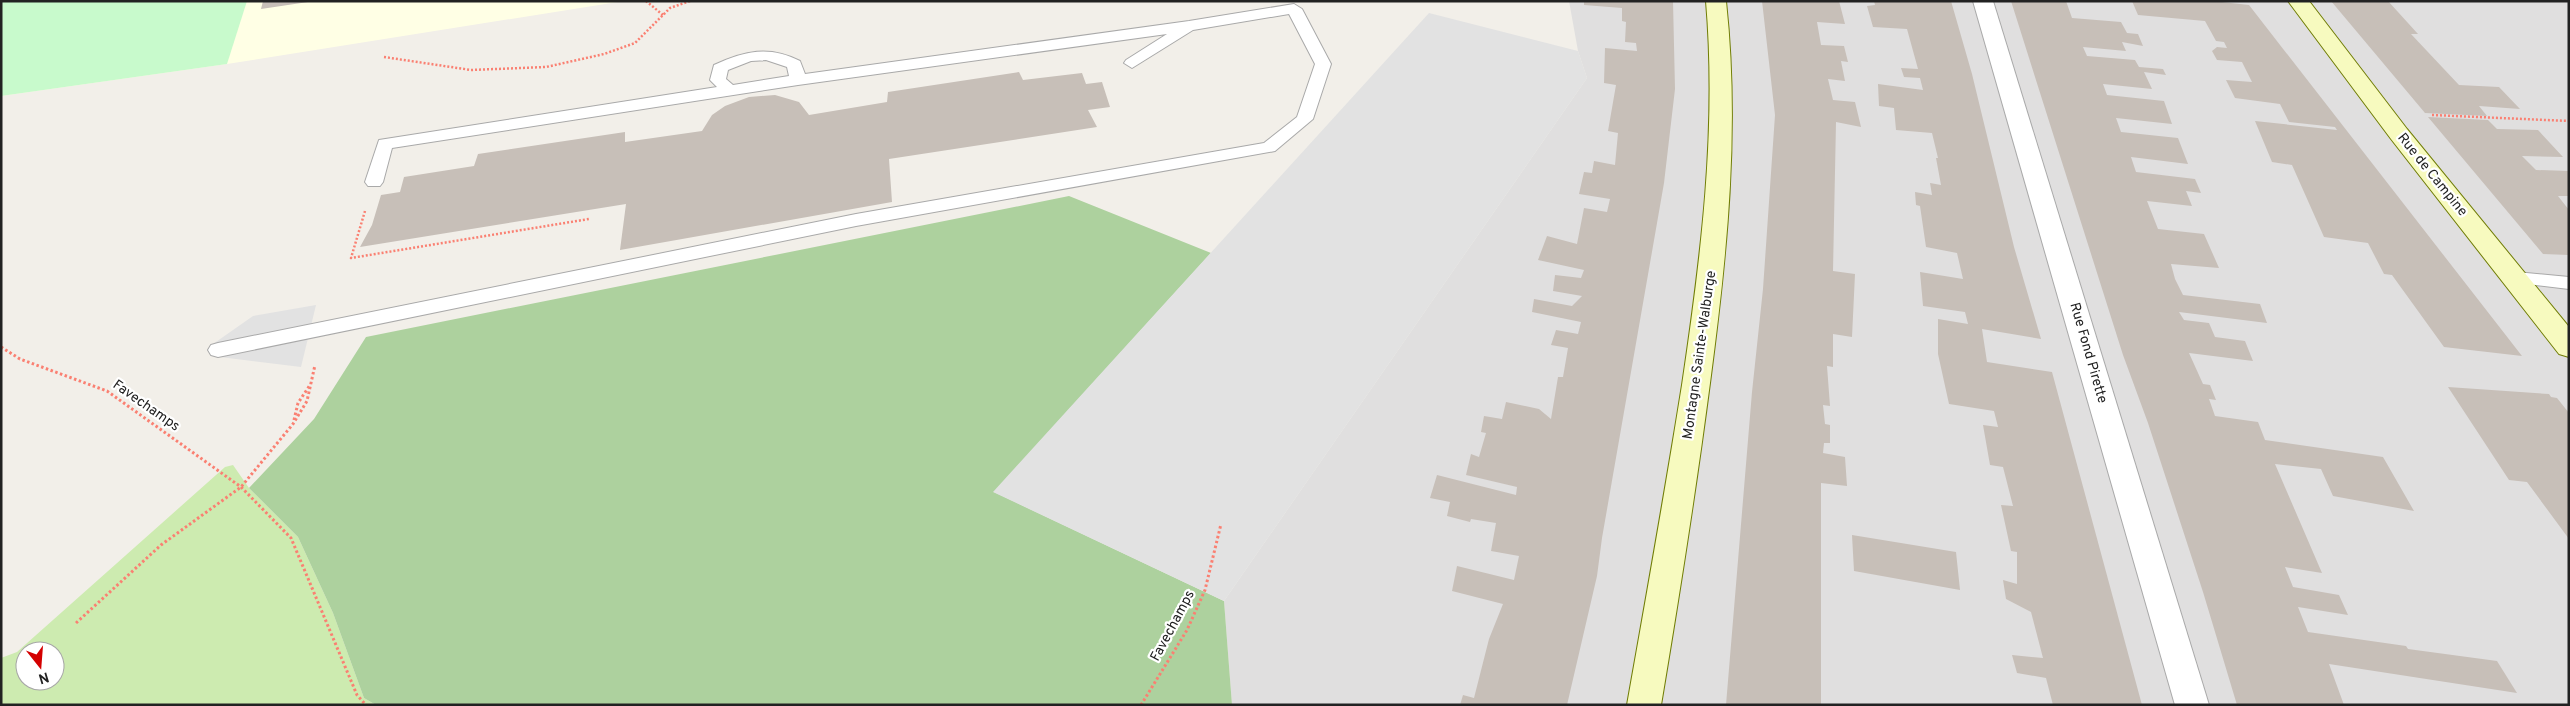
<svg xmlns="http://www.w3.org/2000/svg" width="2570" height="706" viewBox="0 0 2570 706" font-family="Overpass,sans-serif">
<rect width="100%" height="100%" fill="#f2efe9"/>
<path fill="#e0dfdf" d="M1569 1H2569V705H1232L1224 601 1587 78 1578 51Z"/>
<path fill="#ffffe5" d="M1 1H624L227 64 1 96Z"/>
<path fill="#cdebb0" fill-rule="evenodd" d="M233 465 249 488 298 537 333 613 364 698 376 705H1V658L17 652 225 467ZM25 651H55V681H25Z"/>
<path fill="#add19e" d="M1069 196 1211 253 994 492 1224 601 1232 705H376L364 698 333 613 298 537 249 488 314 419 366 337Z"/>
<path fill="#c8facc" d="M1 1H247L227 64 1 96Z"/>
<path fill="#e2e2e2" d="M1429 13 1578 51 1587 78 1224 601 993 492Z
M316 305 301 367 220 357 213 344 253 316Z"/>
<path fill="#c7bfb8" d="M263 1H308V2L261 9Z
M1584 1H1673L1675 89 1664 183 1602 538 1597 576 1567 705H1460L1463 695 1474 698 1489 639 1503 604 1452 591 1457 566 1514 580 1519 556 1491 551 1496 523 1471 519 1470 522 1447 516 1450 502 1430 498 1437 475 1516 495 1517 487 1466 475 1471 454 1479 457 1486 433 1481 432 1484 416 1502 419 1506 402 1539 409 1551 419 1558 377H1563L1568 348 1551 345 1556 330 1578 334 1581 322 1532 312 1534 299 1572 306 1582 296 1553 291 1555 275 1581 278 1584 270 1538 260 1547 236 1577 244 1584 208 1607 212 1610 199 1579 194 1584 172 1592 173 1594 161 1615 165 1618 133 1608 131 1616 85 1604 83 1605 48 1637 51 1636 43 1625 42 1626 22 1622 21V8L1584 5Z
M1762 1H1839L1845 24 1817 22 1821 45 1844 46 1848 62 1841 61 1845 81 1828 79 1833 100 1855 102 1861 127 1836 122 1833 271 1855 274 1852 337 1833 334V367L1827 366 1830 406 1823 405 1825 424 1830 425V443H1824L1823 453 1845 457 1847 486 1821 483V705H1726L1752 392 1763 289 1775 115Z
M1874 1H1951L1972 74 2014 247 2041 339 1982 329 1987 362 2052 372 2142 705H2053L2046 678 2017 673 2012 655 2043 658 2031 612 2006 599 2003 580 2017 584V552L2011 551 2001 505 2013 506 2003 467 1990 465 1983 425 1998 427 1994 411 1949 404 1938 354V319L1968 324 1965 312 1923 306 1920 272 1963 279 1957 253 1926 247 1920 206 1916 205 1915 192 1932 195 1930 183 1941 185 1936 158H1938L1932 133 1896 130 1894 108 1879 106 1878 84 1923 90 1920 78 1904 77 1901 68 1918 69 1907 29 1873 27 1867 6 1875 5Z
M2011 1H2066L2072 18 2121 22 2127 33 2138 34 2143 46 2122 42 2126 51 2083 47 2087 56 2135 60 2139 67 2163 69 2166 75 2144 72 2152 89 2103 84 2107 95 2164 101 2172 124 2116 118 2121 132 2178 138 2188 164 2131 157 2136 172 2195 179 2201 193 2186 191 2192 206 2147 201 2158 229 2204 234 2219 268 2171 264 2175 279 2183 295 2260 304 2267 323 2179 312 2184 320 2209 323 2215 337 2245 341 2253 361 2189 353 2203 384 2210 385 2216 400 2209 399 2215 416 2258 422 2265 440 2383 457 2414 511 2333 496 2321 469 2275 464 2322 573 2285 567 2293 587 2339 595 2348 615 2298 607 2308 632 2406 646 2408 649 2497 661 2517 693 2329 664 2344 705H2237L2203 592 2148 423 2123 355Z
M2132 1H2213L2249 5 2522 356 2444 347 2392 275 2384 274 2368 243 2324 237 2292 165 2272 162 2255 121 2337 130 2335 127 2289 122 2280 104 2235 98 2226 80 2252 82 2242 62 2217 60 2212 51 2217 47 2227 48 2224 42 2216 41 2205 21 2138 15Z
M2331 1H2388L2418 34H2411L2459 85 2499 87 2520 109 2479 106 2487 116 2425 113Z
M1019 72 1023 80 1082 73 1086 84 1102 82 1110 107 1088 110 1097 127 889 159 892 202 620 250 626 204 360 247 372 225 381 195 400 192 404 177 474 166 478 154 625 132V142L702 131 712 115 725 106 749 97 775 95 799 102 809 115 887 102 888 92Z
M2428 117 2488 120 2497 129 2538 130 2563 157 2522 156 2536 170 2569 171V196H2558L2569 210V255L2543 254Z
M2448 387 2549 394 2551 397 2557 398 2569 413V539L2527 482 2509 480Z
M1852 535 1956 552 1960 590 1854 571Z"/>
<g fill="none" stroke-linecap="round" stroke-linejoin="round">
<g stroke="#a9a9a9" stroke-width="2">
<path id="lane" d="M1294 4 1302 9 1331 64 1313 119 1275 151 856 226 218 357 211 355 208 350 211 345 218 343 856 214 1264 143 1297 117 1315 64 1289 14 1193 30 1132 68 1124 63 1126 60 1167 34 798 85 392 148 383 182 380 186H368L365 182 379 140 717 87 710 80 714 65C744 51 769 45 800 61L805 74 1189 21ZM766 60 787 67 789 76 733 85 726 79 728 70 751 61Z
M2516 272 2569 277V289L2509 282 2507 278 2509 274Z"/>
</g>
<g stroke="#a9a9a9" stroke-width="2">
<path id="street" d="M1973 1H1993L2209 705H2175Z"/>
</g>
<g stroke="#707d05" stroke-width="2">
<path id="secondary" d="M1706 1H1726C1740 130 1727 255 1710 383 1696 490 1679 598 1661 705H1627C1646 598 1665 492 1682 385 1701 257 1717 131 1706 1Z
M2288 1H2309L2407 129 2569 327V357L2559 354 2391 139Z"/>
</g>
<path stroke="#fa8072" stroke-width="2.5" stroke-dasharray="2 2" stroke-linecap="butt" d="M646 1 663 15
M384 57 471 70 546 67 604 54 635 43 670 8 690 1
M2432 115 2569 121
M365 211 351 258 589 219"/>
<path stroke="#fa8072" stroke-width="3" stroke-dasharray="2.5 2.5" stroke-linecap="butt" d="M1 347 20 359 107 391 241 487 291 538 357 695 366 705
M294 420 298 403 310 385
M76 623 161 545 241 487 293 424 307 401 315 365
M1141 705 1187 630 1205 590 1221 524"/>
<use href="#lane" fill="#fff" fill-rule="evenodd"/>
<use href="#street" fill="#fff" fill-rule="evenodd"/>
<use href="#secondary" fill="#f7fabf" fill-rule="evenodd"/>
</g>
<g text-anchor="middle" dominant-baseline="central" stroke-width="4.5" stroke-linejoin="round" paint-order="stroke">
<g font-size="14" fill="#222" stroke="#fff">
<text transform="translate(2432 175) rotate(51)">Rue de Campine</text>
<text transform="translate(2088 353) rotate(74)">Rue Fond Pirette</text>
<text transform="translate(1700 355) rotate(-82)">Montagne Sainte-Walburge</text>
<text transform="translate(146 406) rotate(35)">Favechamps</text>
<text transform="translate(1173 626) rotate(-62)">Favechamps</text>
</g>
</g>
<rect width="2570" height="706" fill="none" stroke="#222222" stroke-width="5"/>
<g transform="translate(40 666) rotate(163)"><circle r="24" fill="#ffffff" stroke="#a7a7a7"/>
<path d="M0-4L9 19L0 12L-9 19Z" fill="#d40000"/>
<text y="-8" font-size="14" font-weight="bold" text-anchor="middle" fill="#222222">N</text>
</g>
</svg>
